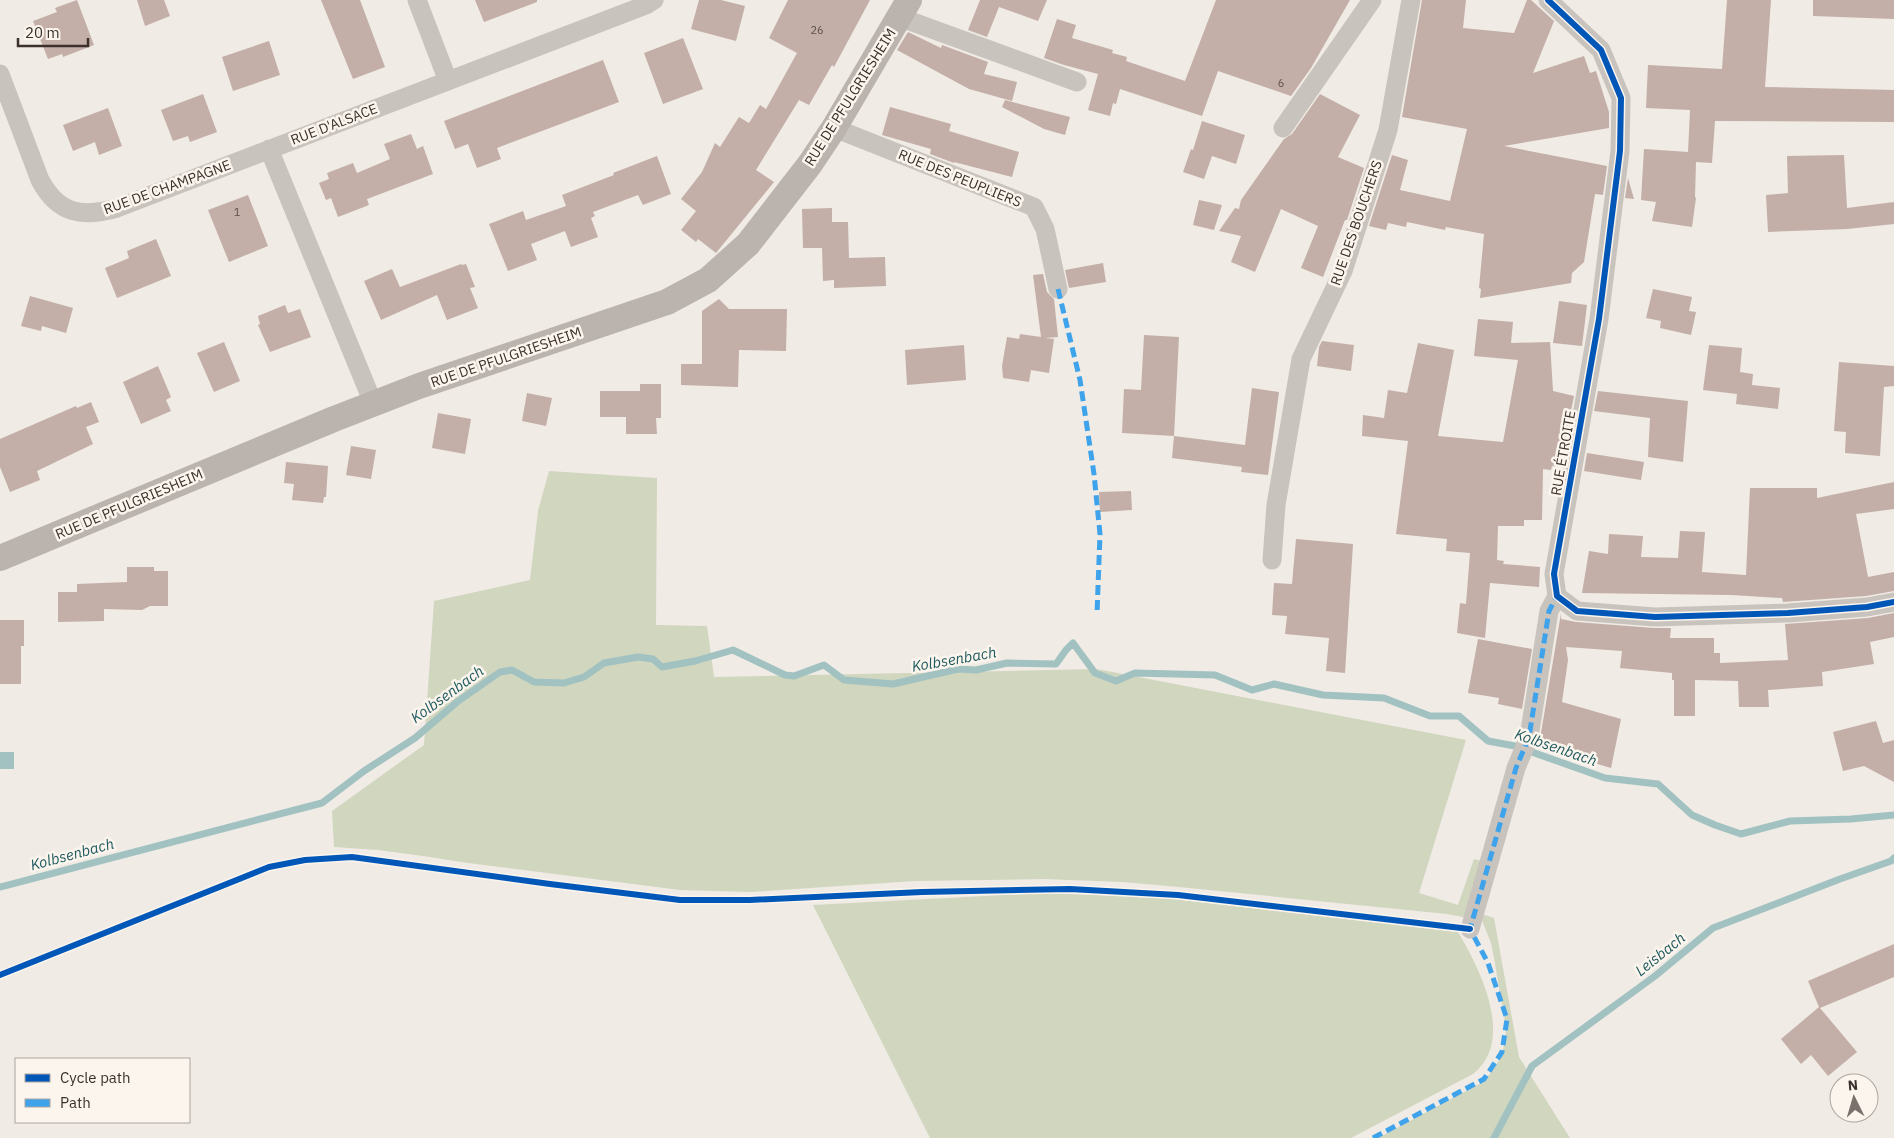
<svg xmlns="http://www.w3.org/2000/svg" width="1894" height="1138" viewBox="0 0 1894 1138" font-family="'IBM Plex Sans',sans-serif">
<rect width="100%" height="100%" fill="#f0ebe5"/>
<path fill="#d1d6bf" d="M549 471 657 478 656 625 707 626 714 677 1097 669 1466 740 1419 893 1458 905 1474 859 1489 863 1473 919 1447 914 1179 887 1123 882 1043 879 915 881 751 892 680 890 468 863 423 856 378 850 334 847 332 811 424 745 434 601 530 580 538 511Z
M1044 893 1164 898 1458 932C1480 969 1516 1040 1473 1074L1351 1138H930L813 905Z
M1479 913 1494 918 1519 1057 1570 1138H1378L1483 1082C1498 1066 1506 1050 1506 1028L1494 958 1491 943Z"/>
<path fill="#a1c2c1" d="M0 752H14V769H0Z"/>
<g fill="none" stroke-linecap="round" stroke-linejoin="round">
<path stroke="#a1c2c1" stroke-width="7" d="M0 887 322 803 364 771 415 738 457 702 500 672 512 670 534 682 564 683 584 677 604 663 638 657 653 659 662 667 695 661 733 650 785 675 794 676 824 665 844 680 893 684 958 669 976 670 1007 663 1056 664 1066 650 1073 643 1095 673 1116 681 1135 673 1215 675 1252 690 1274 684 1323 695 1384 698 1430 716H1459L1488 741 1515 746 1605 778 1658 784 1692 815 1715 825 1741 834 1790 821 1851 819 1894 815
M1494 1138 1532 1066 1655 976 1713 928 1840 879 1891 861 1894 858"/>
</g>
<path fill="#c3afa7" d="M77 0 94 45 63 57 62 54 48 59 33 21 57 12 55 8Z
M137 0H164L170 16 145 26Z
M321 0H360L385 67 353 79Z
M475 0H537V2L484 22Z
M699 0H721L745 6 736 41 691 29Z
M788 0H870L834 67 832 65 809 105 799 100 756 170 774 182 716 253 698 239 696 242 681 230 696 211 681 199 702 172 715 143 720 147 739 117 749 123 760 105 766 109 797 53 769 38Z
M980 0H1047L1038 21 999 7 987 37 968 30Z
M1216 0H1350L1311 68 1291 96 1218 71 1202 116 1120 89 1116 104 1113 103 1110 116 1088 110 1098 74 1064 65 1044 58 1057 19 1076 25 1072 38 1113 50 1112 53 1127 57 1126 61 1185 81Z
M1422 0H1466L1463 28 1514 33 1527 0H1531L1554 21 1533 73 1584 56 1590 73 1596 71 1609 112V128L1504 146 1607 166 1603 195 1595 194 1584 262 1572 273 1571 283 1480 298 1481 289 1479 288 1484 234 1446 227 1445 230 1407 222 1406 227 1388 223 1386 230 1369 226 1392 155 1408 160 1400 190 1450 201 1467 129 1402 117Z
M1727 0H1771L1765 87 1894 90V122L1715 121 1712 163 1696 162 1695 197 1696 198 1692 227 1652 221 1656 202 1641 200 1644 149 1688 152 1690 110 1646 108 1648 65 1722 69Z
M1813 0H1894V19L1813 16Z
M908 32 941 48 942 45 988 62 984 74 1017 82 1012 101 969 89 897 50Z
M683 38 703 89 663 104 644 53Z
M269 41 280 75 233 91 222 57Z
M603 60 619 102 497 148 501 159 477 168 468 144 455 149 444 121Z
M203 94 217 132 190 142 188 136 173 141 161 110Z
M1320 94 1360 115 1338 157 1364 168 1347 220H1345L1323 277 1301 268 1318 226 1281 209 1255 272 1231 262 1241 236 1219 231 1235 208 1239 209 1241 200 1284 139 1292 134Z
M1005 100 1070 117 1065 135 1044 129 1002 107Z
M890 107 951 124 949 131 1019 152 1012 177 954 162V163L930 154 931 149 882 135Z
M108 108 122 146 99 155 95 142 73 151 63 125Z
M1202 121 1245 135 1236 164 1212 156 1204 179 1183 172 1191 149 1193 150Z
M411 134 417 149 423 146 433 174 367 199 369 205 338 217 331 198 326 200 319 183 329 179 327 173 353 163 357 173 390 159 384 144Z
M1844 155 1847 208 1894 202V224L1847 229 1768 232 1766 195 1788 193 1787 156Z
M657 156 671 194 643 205 638 195 593 212 595 216 591 218 598 237 571 247 565 231 531 244 537 260 508 271 489 224 523 211 526 220 566 206 562 195 614 175 613 173Z
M1628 178 1634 199 1625 198Z
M248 195 268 246 229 262 208 210Z
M1199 200 1222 205 1214 230 1193 225Z
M832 208V222H848L849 258 885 257 886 286 834 288V280L823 281 822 248H803L802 209Z
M156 239 171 276 117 298 105 268 129 258 127 251Z
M1103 263 1106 282 1069 288 1065 270Z
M461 264 462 265 466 264 475 287 470 288 478 308 447 320 437 295 381 320 364 281 392 269 400 287Z
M1043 274 1047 292 1054 299 1058 337 1045 338 1054 339 1049 373 1031 370 1029 382 1003 378 1002 366 1007 337 1019 339 1020 334 1041 337 1033 275Z
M1653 289 1692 297 1689 311 1696 312 1691 335 1660 328 1661 321 1646 318Z
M30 296 73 308 66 333 42 326 41 331 21 326Z
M719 299 729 309H787L786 351 739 350 738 387 681 385V364H702V311Z
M1559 301 1587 305 1582 346 1553 343Z
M285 305 288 313 300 309 311 337 270 352 258 325 260 324 258 316Z
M1478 319 1513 322 1511 343 1550 342 1553 391 1574 396 1563 449 1565 450 1561 467 1552 466 1551 470 1543 469 1542 520H1524V526H1498L1497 560 1504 561 1503 564 1540 567 1539 587 1490 583 1485 638 1457 633 1460 603 1466 604 1470 553 1446 551 1447 539 1396 534 1408 441 1362 436 1363 415 1384 418 1388 390 1407 393 1418 343 1454 350 1438 436 1503 442 1518 360 1474 356Z
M1144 335 1179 337 1174 436 1122 433 1124 389 1141 390Z
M1322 341 1354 345 1351 371 1317 366 1319 347Z
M224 342 240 381 214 392 197 353Z
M964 345 966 380 907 385 905 350Z
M1709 345 1742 348 1740 372 1753 374 1752 385 1780 388 1778 409 1736 404 1737 394 1703 390Z
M1839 362 1894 366V386L1884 387 1880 456 1845 453 1846 432 1834 431Z
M158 366 171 397 166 400 171 411 141 424 123 382Z
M640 384H661V418H656L657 434H626V417H600V391H640Z
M1252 388 1279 392 1268 475 1241 472 1242 467 1172 458 1174 436 1245 445Z
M1598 391 1688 401 1683 462 1648 457 1650 418 1594 411Z
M527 393 552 398 546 426 522 421Z
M91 402 99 422 86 427 93 444 37 471 40 480 10 492 0 467V439L76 406 77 408Z
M438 413 471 419 465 454 432 448Z
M351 446 376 450 371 479 346 475Z
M1587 453 1644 462 1641 480 1584 471Z
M286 462 328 466 326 497H324L323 503 292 500 294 484 284 483Z
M1894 482V509L1856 514 1868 577 1894 572V591L1866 596 1783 602 1782 598 1731 595 1582 593 1589 551 1608 554 1609 534 1643 536 1641 557 1678 558 1680 531 1705 532 1702 572 1746 575 1750 488H1817V498Z
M1131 491 1132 510 1100 512 1099 492Z
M1296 539 1353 544 1345 673 1326 671 1329 638 1285 634 1287 616 1272 615 1274 583 1292 584Z
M127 567H154V571H168V606H150L142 610 104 609V621L58 622V592H77V584L127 582Z
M1561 613V619L1576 622 1654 628H1671L1670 638H1714V653H1720V663L1788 660 1785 624 1868 618 1894 613V637L1870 642 1874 664 1822 672 1823 686 1768 690 1769 707H1739L1738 681 1695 680V716H1674V680H1672V673L1620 668 1622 651 1566 647 1568 660 1562 702 1621 719 1611 768 1537 746 1540 739Z
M0 620H24V646H21V684H0Z
M1478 639 1532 649 1522 709 1498 704 1499 698 1468 693Z
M1876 721 1883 743 1894 740V782L1864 766 1843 771 1833 732Z
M1894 944V977L1820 1008 1857 1052 1828 1076 1811 1055 1801 1064 1781 1039 1819 1007 1808 981Z"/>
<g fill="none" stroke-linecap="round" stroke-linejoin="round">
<path stroke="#c9c3be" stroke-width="19" d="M417 0 448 81
M1548 0 1601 50 1621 98 1620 151 1599 319 1554 574 1557 596 1577 611 1655 617 1788 613 1867 607 1894 602
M899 17 1077 82
M0 74 40 180C58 214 82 218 117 208L646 5 654 0
M834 128 1034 207 1045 229 1058 289
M1283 128 1372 0
M269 149 373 403
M1272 560 1276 505 1301 359 1343 271 1388 130 1411 0
M1470 929 1516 768 1529 737 1549 611 1557 596"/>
<path stroke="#bab3ae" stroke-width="26" d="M0 558 334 419 419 386 667 302 708 280 748 244 810 164 834 128 909 0"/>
<path stroke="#3fa3eb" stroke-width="5" stroke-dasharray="10 5" stroke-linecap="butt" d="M1058 289 1080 380 1094 474 1100 534 1097 614
M1373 1138 1484 1079 1502 1052 1507 1019 1488 963 1470 929 1516 768 1529 737 1549 611 1557 596 1559 598"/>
<g stroke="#fbf5ee" stroke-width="9">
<path id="cycleway" d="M1548 0 1601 50 1621 98 1620 151 1599 319 1554 574 1557 596 1577 611 1655 617 1788 613 1867 607 1894 602
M0 975 269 867 305 860 352 857 550 884 680 900H750L922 892 1070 889 1178 895 1470 929"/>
</g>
<use href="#cycleway" stroke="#0057b8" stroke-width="6"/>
</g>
<g text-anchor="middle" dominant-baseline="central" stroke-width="5" stroke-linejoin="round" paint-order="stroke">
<g font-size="11" fill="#5d504a">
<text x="817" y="30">26</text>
<text x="1281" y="83">6</text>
<text x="237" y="212">1</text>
</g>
<g font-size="14" fill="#3b302b" stroke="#fbf5ee">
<text transform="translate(850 97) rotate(-58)">RUE DE PFULGRIESHEIM</text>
<text transform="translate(334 124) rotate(-21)">RUE D'ALSACE</text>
<text transform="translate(960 178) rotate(22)">RUE DES PEUPLIERS</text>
<text transform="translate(167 187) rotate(-20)">RUE DE CHAMPAGNE</text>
<text transform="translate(1356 223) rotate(-71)">RUE DES BOUCHERS</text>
<text transform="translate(506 357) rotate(-19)">RUE DE PFULGRIESHEIM</text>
<text transform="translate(1563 453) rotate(-80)">RUE ÉTROITE</text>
<text transform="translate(129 504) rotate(-23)">RUE DE PFULGRIESHEIM</text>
</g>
<g font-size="15" font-style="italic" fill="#1f5a5e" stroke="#fbf5ee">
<text transform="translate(954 659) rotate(-10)">Kolbsenbach</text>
<text transform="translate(447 694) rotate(-36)">Kolbsenbach</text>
<text transform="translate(1556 747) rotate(19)">Kolbsenbach</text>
<text transform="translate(72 854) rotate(-15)">Kolbsenbach</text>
<text transform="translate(1660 954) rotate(-39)">Leisbach</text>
</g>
</g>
<rect x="15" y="1058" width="175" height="65" fill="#fbf5ee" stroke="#aea6a0"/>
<rect x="25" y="1074" width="25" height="8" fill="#0057b8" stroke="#aea6a0"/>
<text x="60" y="1083" font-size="15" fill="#3b302b">Cycle path</text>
<rect x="25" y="1099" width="25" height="8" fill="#3fa3eb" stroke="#aea6a0"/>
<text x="60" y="1108" font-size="15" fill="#3b302b">Path</text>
<g transform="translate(1854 1098) rotate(355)"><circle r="24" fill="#fbf5ee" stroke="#aea6a0"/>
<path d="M0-4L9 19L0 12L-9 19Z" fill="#7a716c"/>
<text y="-8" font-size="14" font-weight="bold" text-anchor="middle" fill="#3b302b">N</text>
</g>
<path d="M18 38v8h70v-8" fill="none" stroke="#3b302b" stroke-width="2.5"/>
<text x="25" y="38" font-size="15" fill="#3b302b" stroke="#fbf5ee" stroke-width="4" paint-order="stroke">20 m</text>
</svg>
